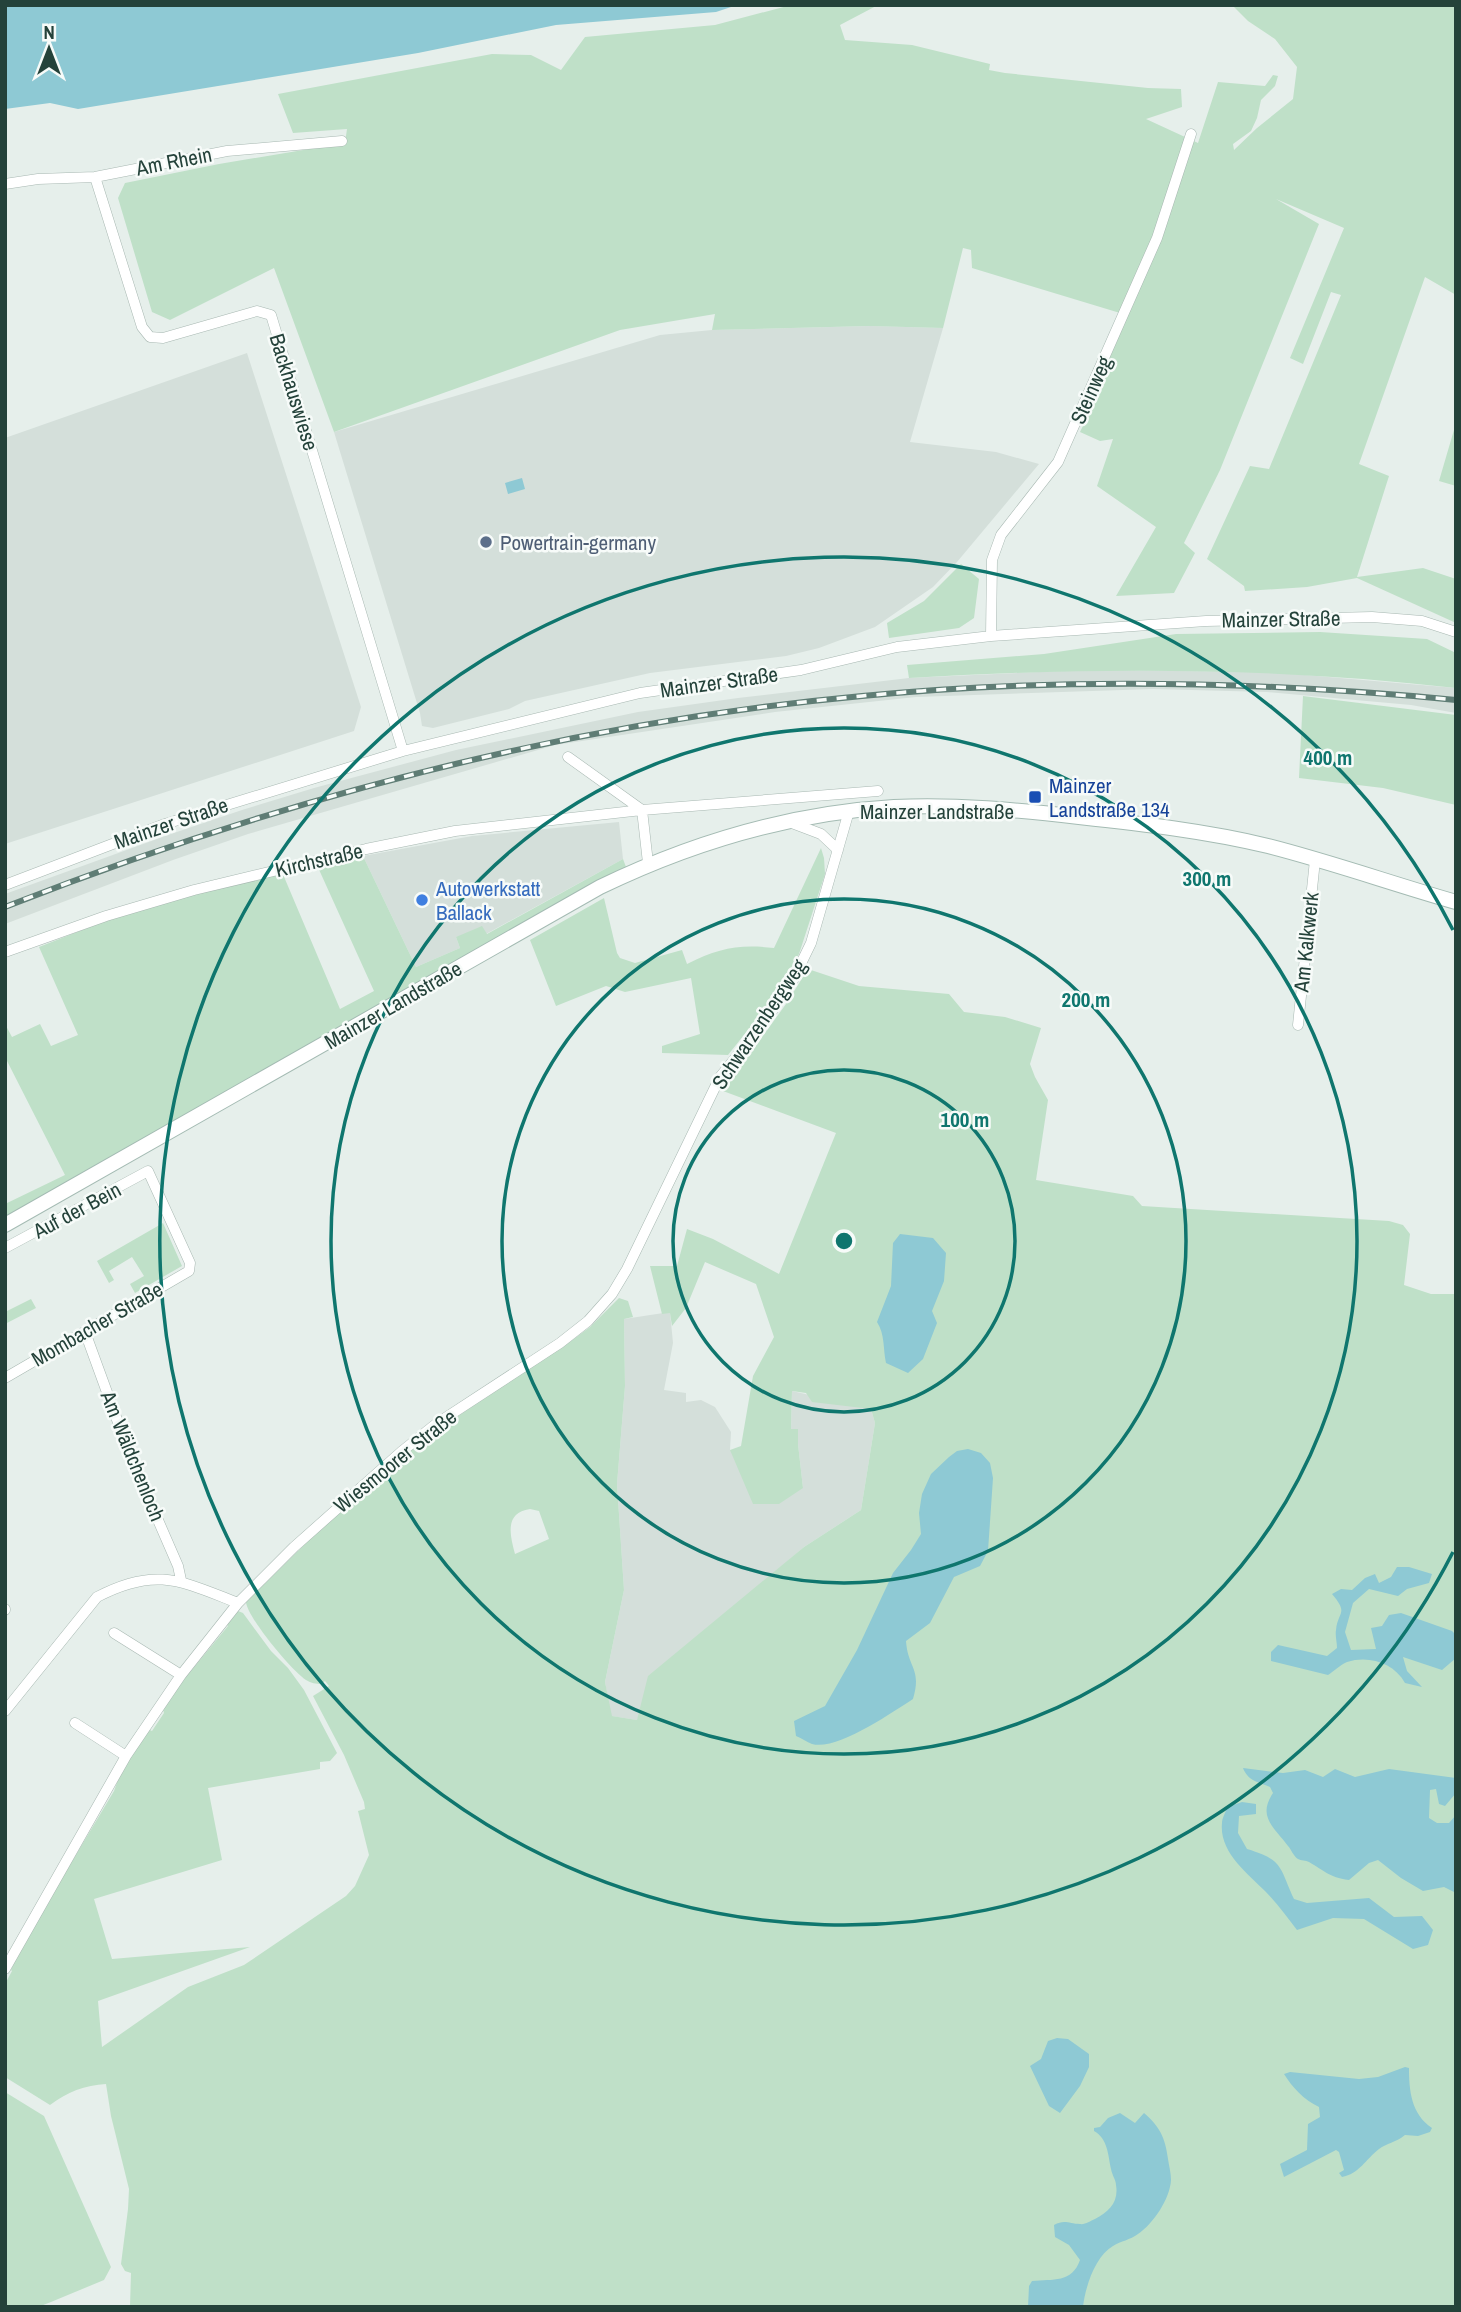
<svg xmlns="http://www.w3.org/2000/svg" width="1461" height="2312" viewBox="0 0 1461 2312" font-family="'Archivo Narrow',sans-serif">
<rect width="100%" height="100%" fill="#e6efeb"/>
<path fill="#d4dfda" d="M870 326 943 328 910 442 996 452 1039 464 957 562 933 587 875 627 819 648 786 656 650 673 525 701 509 709 433 728 422 726 420 713 334 432 660 335 712 330Z
M247 353 361 707 354 731 5 844V438Z
M1083 670 1270 672 1456 688V713L1411 705 1267 692 1153 689 916 697 775 712 555 745 248 834 173 860 5 924V894L168 835 242 810 314 788 456 750 638 712 738 698 909 678Z
M619 822 623 859 486 934 456 937 460 948 416 967 363 856 472 836Z
M670 1312 673 1343 664 1390 686 1393V1402L701 1400 715 1407 731 1432 730 1450 803 1488 798 1444V1430H791L792 1391 871 1409 875 1423 861 1510 804 1547 711 1627 661 1666 637 1720 611 1716 605 1682 624 1590 617 1484 625 1386 624 1319Z"/>
<path fill="#bfe0c8" fill-rule="evenodd" d="M791 5H878L840 25 845 40 912 45 990 64 989 70 1005 73 1148 88 1181 89 1182 107 1146 119 1198 143 1218 82 1265 86 1273 75 1278 76 1275 86 1261 100 1257 118 1251 131 1233 144 1234 150 1257 128 1293 99 1297 67 1275 39 1248 21 1232 5H1456V295L1425 277 1359 464 1389 476 1357 577 1423 568 1456 579V623L1357 578 1307 587 1245 591 1244 586 1207 559 1250 466 1269 469 1341 295 1331 292 1303 364 1290 358 1344 228 1276 199 1319 224 1220 470 1184 543 1195 553 1174 593 1116 596 1156 527 1097 486 1113 439 1100 441 1080 432 1100 391 1120 313 972 268 971 250 963 248 943 328 869 326 712 330 715 314 620 330 334 432 274 268 170 320 152 312 118 198 125 183 219 164 345 143 347 129 293 133 278 94 492 54 531 55 561 70 585 37 715 25Z
M1456 423V486L1439 481Z
M961 564 979 579 974 618 959 628 889 638 887 623 924 601Z
M1320 632 1427 639 1456 653V688C1274 667 1091 667 909 678L907 665 1044 654 1176 634Z
M1303 696 1456 715V805L1383 788 1299 778Z
M821 848 824 858 825 874 799 954 775 996 728 1055 662 1053V1046L700 1034 691 978 625 992 606 986 556 1006 530 940 604 898 617 953 620 958 635 963 682 950 687 964C719 948 739 944 774 948Z
M349 855 363 856 416 967 460 948 456 937 482 926 487 934 623 859 626 867 5 1217V1204L65 1175 5 1057V1024L12 1037 40 1024 51 1046 78 1035 39 947 110 919 194 894 282 872 340 1009 374 991 316 863Z
M808 969 859 986 949 994 964 1012 1005 1017 1041 1028 1030 1064 1035 1077 1048 1100 1036 1180 1133 1196 1142 1206 1389 1221 1403 1225 1410 1234 1404 1285 1431 1294H1456V2307H130L131 2273 125 2271 121 2264 128 2209 129 2189 111 2116 106 2084C85 2085 67 2092 50 2105L5 2077V1984L12 1971 11 1970 21 1947 114 1791 119 1777 148 1729 152 1731 164 1713 162 1706 228 1626 226 1624 238 1611 243 1613 271 1651 288 1668 304 1690 337 1753 330 1761 320 1762V1769L208 1788 222 1860 94 1899 112 1959 250 1947 98 2001 102 2047 188 1987 244 1965 346 1896 355 1886 369 1855 358 1811 365 1809 364 1802 344 1755 313 1696 329 1686 325 1681 321 1684C316 1684 311 1683 306 1680 292 1671 247 1617 246 1602L357 1493 426 1437 571 1341 590 1327 619 1298 628 1301 633 1317 624 1319 625 1386 617 1484 624 1590 605 1682 612 1716 637 1720 648 1676 804 1547 861 1510 875 1423 871 1409 812 1402 806 1393 792 1391 791 1429H798V1444L803 1488 779 1504H753L730 1450 741 1446 753 1376 774 1337 756 1284 705 1262 686 1308 672 1326 670 1313 662 1314 650 1266H677L687 1229 713 1239 779 1274 836 1133 723 1091 786 1004ZM530 1509 539 1511 549 1539 515 1554C510 1535 504 1513 530 1509Z
M163 1223 182 1266 135 1293 130 1284 144 1276 132 1257 109 1271 114 1280 109 1283 97 1261Z
M31 1299 36 1308 5 1324V1312Z
M5 2092 44 2116 111 2267 104 2280 51 2302 38 2307H5Z"/>
<path fill="#8ec9d4" d="M5 5H737L716 12 556 25 418 53 78 109 50 103 5 109Z
M522 478 525 489 508 494 505 483Z
M900 1234 933 1238 946 1253 944 1281 932 1311 937 1323 923 1359 908 1373 886 1363C883 1349 885 1334 877 1322L891 1286 893 1243Z
M968 1449 981 1453 990 1463 993 1478 988 1551 980 1566 954 1577 930 1623 906 1641C908 1669 922 1668 913 1699 891 1713 837 1751 812 1744 807 1742 801 1738 796 1736L794 1721 825 1706 857 1650 893 1573 911 1550 921 1534 919 1513 922 1494 931 1474 949 1457 957 1451Z
M1397 1567H1409L1432 1574 1429 1583 1407 1589 1398 1596 1369 1589 1353 1603 1345 1632 1351 1650 1376 1649 1371 1628 1382 1626 1389 1615 1401 1613 1452 1631 1456 1635V1658L1442 1670 1403 1657 1407 1671 1422 1687 1405 1683C1394 1663 1369 1655 1347 1662 1340 1665 1334 1671 1328 1675L1271 1661V1652L1278 1645 1327 1656 1337 1648C1337 1642 1335 1636 1336 1630 1338 1611 1349 1614 1332 1594L1341 1589 1352 1590 1365 1578 1375 1574 1379 1583 1391 1577Z
M1243 1768 1283 1773 1305 1770 1323 1777 1335 1769 1355 1777 1389 1769 1456 1778V1793L1445 1806 1439 1804 1436 1789 1430 1790 1429 1818 1437 1823H1449L1456 1815V1893L1444 1887 1423 1891 1401 1878 1378 1860 1369 1863 1349 1880C1328 1877 1325 1871 1309 1862 1306 1860 1301 1861 1298 1859 1294 1857 1291 1849 1288 1846 1274 1827 1257 1817 1273 1793L1270 1787C1258 1782 1248 1781 1243 1768Z
M1242 1802 1256 1804V1814L1239 1816 1238 1833 1247 1849C1284 1860 1279 1867 1294 1899L1307 1903 1369 1898 1394 1917 1422 1916 1433 1930 1428 1945 1413 1949 1364 1919 1333 1918 1297 1930C1287 1917 1277 1903 1265 1891 1247 1873 1219 1852 1222 1823 1222 1818 1226 1812 1227 1807Z
M1057 2038 1068 2039 1089 2054V2067L1080 2086 1060 2113 1049 2106 1030 2066 1041 2059 1048 2041Z
M1405 2067 1409 2068C1409 2090 1411 2114 1432 2128L1430 2132 1418 2136 1405 2135C1395 2143 1387 2143 1379 2149 1366 2159 1359 2174 1342 2177L1339 2173 1344 2170 1339 2152 1336 2150 1284 2177 1280 2164 1307 2150 1308 2124 1320 2117 1319 2107C1304 2100 1292 2087 1284 2074L1290 2072 1359 2079 1378 2077Z
M1120 2113 1135 2123 1144 2113C1160 2127 1165 2137 1168 2159 1169 2166 1171 2173 1171 2180 1170 2199 1153 2224 1138 2234 1130 2240 1121 2241 1113 2246 1095 2256 1085 2288 1083 2307H1028L1029 2286 1032 2281C1053 2279 1072 2283 1080 2260L1069 2245 1055 2237 1054 2225C1065 2219 1069 2224 1080 2224 1085 2225 1090 2221 1095 2219 1109 2212 1119 2202 1116 2185 1116 2180 1112 2175 1111 2169 1108 2155 1108 2139 1094 2131V2128L1100 2127 1108 2118Z"/>
<g fill="none" stroke-linecap="round" stroke-linejoin="round">
<g stroke="#a8b8b2" stroke-width="11">
<path id="minor" d="M95 177 142 327 150 337 163 338 257 311 271 315 403 751
M5 184 38 179 95 177 227 151 342 141
M991 636 992 560 1001 535 1058 462 1157 238 1191 134
M568 757 642 810 648 863
M792 823 821 834 838 850
M5 885 165 824 403 751 640 693 801 670 897 647 991 636 1206 621 1372 617 1422 621 1456 632
M5 952 106 916 194 890 366 849 455 831 642 810 878 791
M1298 1025 1315 860
M5 1248 148 1171 190 1263 189 1271 5 1378
M85 1332 131 1458 178 1566 181 1580
M5 1609V1610
M114 1633 181 1675
M5 1711 97 1597C156 1566 181 1581 238 1603
M75 1723 126 1756
M5 1969 126 1756 181 1675 238 1603 294 1547 401 1452 436 1424 560 1343 588 1321 612 1294 627 1269 720 1077 763 1024 792 982 811 943 849 811"/>
</g>
<g stroke="#a4bbb3" stroke-width="16">
<path id="secondary" d="M5 1225 600 887C693 842 791 813 894 807 956 804 1018 810 1079 817 1143 824 1206 831 1268 846 1331 862 1393 884 1456 902"/>
</g>
<use href="#minor" stroke="#fff" stroke-width="10"/>
<use href="#secondary" stroke="#fff" stroke-width="14"/>
<g stroke="#5f7d75" stroke-width="6">
<path id="rail" d="M5 907C280 799 567 723 862 696 1059 677 1258 681 1456 700"/>
</g>
<use href="#rail" stroke="#f7fbf9" stroke-width="3.5" stroke-dasharray="10" stroke-linecap="butt"/>
</g>
<g fill="none" stroke="#0f766e" stroke-width="3.5">
<circle cx="844" cy="1241" r="171"/>
<circle cx="844" cy="1241" r="342"/>
<circle cx="844" cy="1241" r="513"/>
<path d="M1453 1552A684 684 0 1 1 1453 930"/>
</g>
<circle fill="#5c6f8a" stroke="#f7fbf9" stroke-width="2.5" cx="486" cy="542" r="7"/>
<rect fill="#1a4fb4" stroke="#f7fbf9" stroke-width="2.5" x="1028" y="790" width="14" height="14" rx="3.5"/>
<circle fill="#3f7fe0" stroke="#f7fbf9" stroke-width="2.5" cx="422" cy="900" r="7"/>
<g text-anchor="middle" dominant-baseline="central" stroke-width="5" stroke-linejoin="round" paint-order="stroke">
<g font-size="21" fill="#24423a" stroke="#f7fbf9">
<text transform="translate(174 161) rotate(-11)">Am Rhein</text>
<text transform="translate(1091 390) rotate(-66)">Steinweg</text>
<text transform="translate(294 392) rotate(73)">Backhauswiese</text>
<text transform="translate(1281 619) rotate(-1)">Mainzer Straße</text>
<text transform="translate(719 682) rotate(-8)">Mainzer Straße</text>
<text x="937" y="811">Mainzer Landstraße</text>
<text transform="translate(171 823) rotate(-19)">Mainzer Straße</text>
<text transform="translate(319 860) rotate(-13)">Kirchstraße</text>
<text transform="translate(1306 942) rotate(-84)">Am Kalkwerk</text>
<text transform="translate(393 1005) rotate(-30)">Mainzer Landstraße</text>
<text transform="translate(759 1024) rotate(-56)">Schwarzenbergweg</text>
<text transform="translate(77 1210) rotate(-28)">Auf der Bein</text>
<text transform="translate(97 1324) rotate(-30)">Mombacher Straße</text>
<text transform="translate(133 1456) rotate(68)">Am Wäldchenloch</text>
<text transform="translate(395 1461) rotate(-39)">Wiesmoorer Straße</text>
</g>
<g font-size="21" fill="#4e5e75" stroke="#f7fbf9" text-anchor="start">
<text x="500" y="542">Powertrain-germany</text>
</g>
<g font-size="21" fill="#164399" stroke="#f7fbf9" text-anchor="start">
<text x="1049" y="785">Mainzer<tspan x="1049" dy="24">Landstraße 134</tspan></text>
</g>
<g font-size="21" fill="#366cbe" stroke="#f7fbf9" text-anchor="start">
<text x="436" y="888">Autowerkstatt<tspan x="436" dy="24">Ballack</tspan></text>
</g>
</g>
<circle cx="844" cy="1241" r="10" fill="#0f766e" stroke="#f7fbf9" stroke-width="3.5"/>
<g font-size="21" text-anchor="middle" font-weight="bold" fill="#0f766e" stroke="#f7fbf9" stroke-width="5" stroke-linejoin="round" paint-order="stroke">
<text x="1328" y="765">400 m</text>
<text x="1207" y="886">300 m</text>
<text x="1086" y="1007">200 m</text>
<text x="965" y="1127">100 m</text>
</g>
<rect width="1461" height="2312" fill="none" stroke="#24423a" stroke-width="14"/>
<g transform="translate(49 49)" stroke="#f7fbf9" stroke-width="5" paint-order="stroke">
<path d="M0-5L12 26L0 18L-12 26Z" fill="#24423a"/>
<text y="-10" font-size="19" font-weight="bold" text-anchor="middle" fill="#24423a">N</text>
</g>
</svg>
